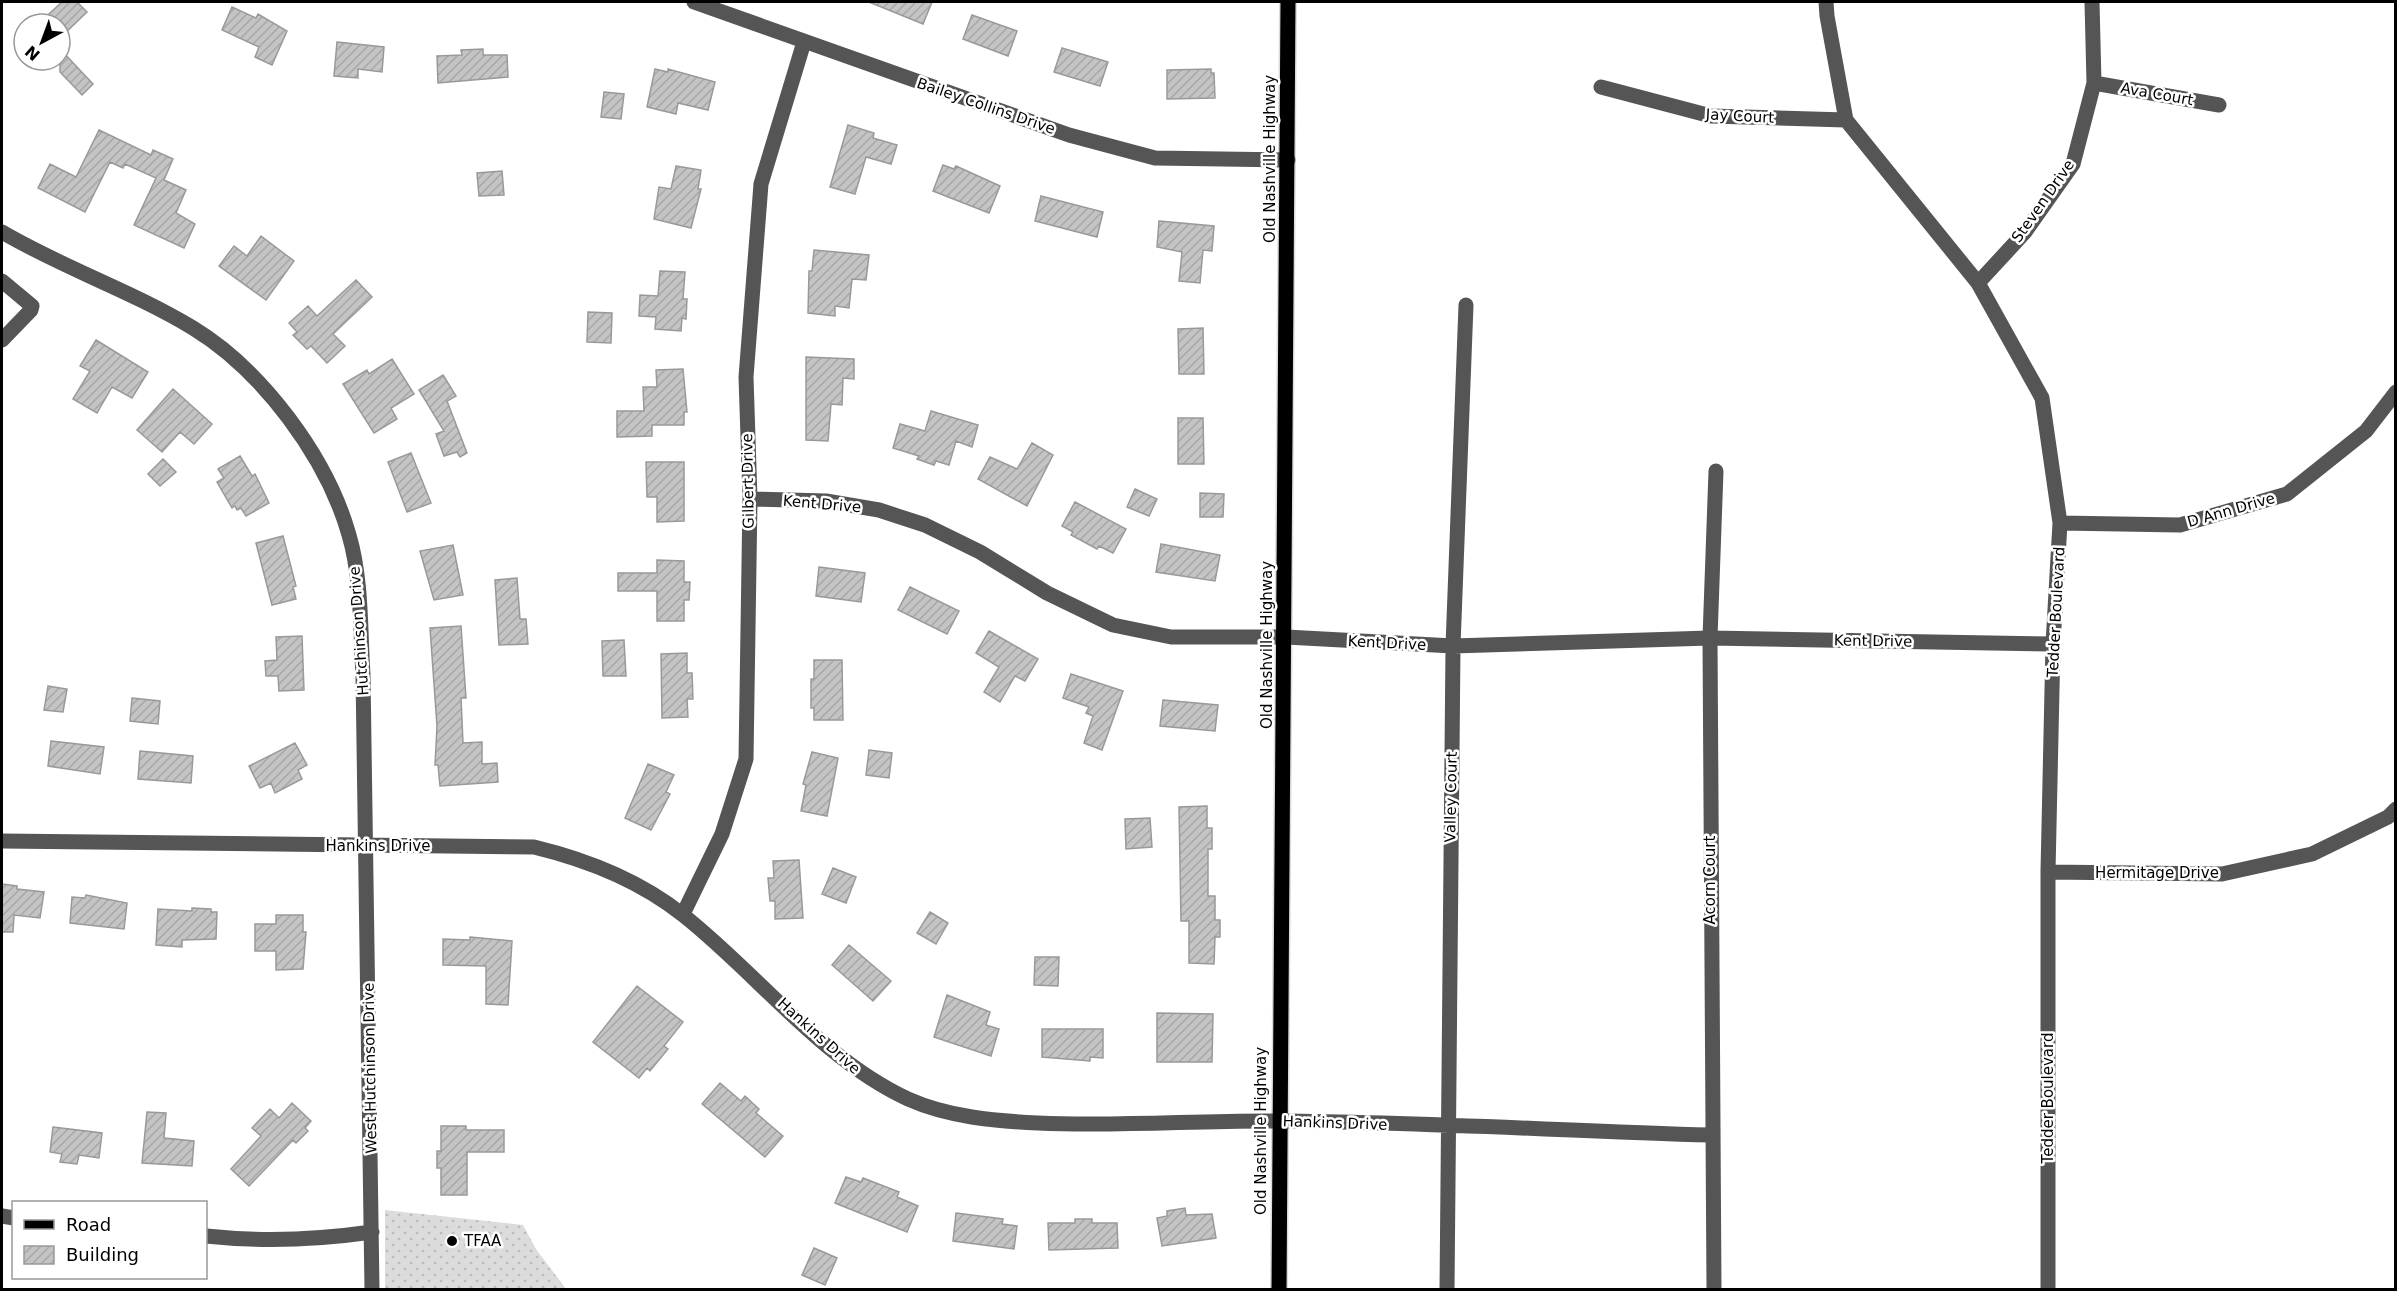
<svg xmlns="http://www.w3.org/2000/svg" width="2397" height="1291" viewBox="0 0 2397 1291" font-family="'DejaVu Sans',sans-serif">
<defs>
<pattern id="grass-dots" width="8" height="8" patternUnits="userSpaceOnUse" patternTransform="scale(1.5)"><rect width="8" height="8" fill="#dcdcdc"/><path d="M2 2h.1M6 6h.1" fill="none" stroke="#bbb" stroke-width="1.8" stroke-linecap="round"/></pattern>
<pattern id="building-hatch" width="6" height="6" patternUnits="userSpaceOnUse" patternTransform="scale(1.5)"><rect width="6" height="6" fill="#c4c4c4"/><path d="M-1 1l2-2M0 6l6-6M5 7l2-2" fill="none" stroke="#a7a7a7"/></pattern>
</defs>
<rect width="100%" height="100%" fill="#fff"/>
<path fill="url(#grass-dots)" d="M385 1210 523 1225 536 1249 566 1289H385Z"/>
<path fill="url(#building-hatch)" stroke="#999" stroke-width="1.5" d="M62 2H77L87 12 60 38V24H38Z
M869 2H932L923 24Z
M232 7 256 18 258 14 287 31 272 65 255 57 259 47 222 30Z
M972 15 1017 31 1008 56 963 39Z
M337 42 384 47 382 72 358 69V78L334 76Z
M1062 48 1108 62 1100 86 1054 72Z
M60 49 93 84 82 95 60 72Z
M483 49V55H507L508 77 438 83 437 56 462 55 461 50Z
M655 69 668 72V69L715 82 708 110 678 103 676 114 647 107Z
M1211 69V73H1214L1215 98 1167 99V70Z
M604 92 624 94 621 119 601 117Z
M848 125 874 133 873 138 897 145 891 164 866 157 855 194 830 187Z
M99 130 151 155 153 150 173 159 164 180 186 190 176 213 195 224 184 248 134 225 156 178 125 164 123 168 110 162 85 212 38 188 50 164 76 177Z
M943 165 954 169 956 166 1000 186 989 213 933 191Z
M676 166 701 170 698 189H701L691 228 654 219 659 187 671 189Z
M502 171 504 195 479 196 477 173Z
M1041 196 1103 212 1097 237 1035 221Z
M1159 221 1214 226 1212 251 1203 250 1200 283 1179 281 1182 252 1157 247Z
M261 236 294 261 266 300 219 266 234 246 247 256Z
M814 250 869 255 866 280 852 279 849 308 835 306V316L808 313 809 271H812Z
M660 271 685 272 683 299H687L686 319 682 318 681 331 655 329 656 317 639 316 640 295 658 296Z
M356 280 372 297 333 334 345 346 327 363 311 346 307 349 293 335 297 332 289 323 308 306 317 316Z
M588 312 612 313 611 343 587 342Z
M1203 328 1204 374H1179L1178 329Z
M96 340 148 372 132 398 112 387 97 413 73 399 90 371 80 366Z
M806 357 854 359V379L843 378 842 405 831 404 828 441 806 440Z
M392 359 414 394 391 408 397 419 374 433 343 384 367 370 369 374Z
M683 369 687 412H684V425H652V436L617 437V411H644L643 387H657L656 370Z
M443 375 456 396 447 401 467 453 460 457 457 452 444 456 436 434 444 431 419 390Z
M173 389 212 424 194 444 180 432 162 452 137 430Z
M931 411 978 425 972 447 956 441 949 465 936 461 934 465 917 459 919 456 893 448 900 424 925 431Z
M1178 418H1203L1204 464H1178Z
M1032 443 1053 455 1027 506 978 479 990 457 1017 469Z
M411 453 431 503 407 512 388 462Z
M240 456 252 476 255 474 269 503 246 516 241 508 237 510 235 506 232 508 217 482 224 478 218 469Z
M163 459 176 472 160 486 148 474Z
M646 462H684V521L657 522V497H647Z
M1135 489 1157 499 1149 516 1127 507Z
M1200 493 1224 494 1223 517H1200Z
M1075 502 1126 529 1113 553 1099 546 1097 549 1071 535 1073 532 1062 526Z
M283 536 296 586 293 587 296 599 272 605 256 543Z
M1161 544 1220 555 1215 581 1156 572Z
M453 545 463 595 434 600 420 551Z
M657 560 684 561V582H690L689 600H684V621H657V591H618V573H657Z
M819 567 865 573 861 602 816 596Z
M517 578 520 619H526L528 644 499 645 495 580Z
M910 587 959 611 947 634 898 610Z
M461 626 466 698H461L463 743 482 742V764L497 763 498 782 440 786 438 765H435L437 726 430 628Z
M989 631 1038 659 1025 681 1015 676 1000 702 984 692 999 667 976 653Z
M302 636 304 690 279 691 278 676H266L265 661 277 660 276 637Z
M624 640 626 676H603L602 641Z
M687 653V673H692L693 699H687L688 717 662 718 661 654Z
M814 660H842L843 720H814V708H811V679H814Z
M1071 674 1123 691 1102 750 1084 743 1093 716 1086 713 1089 707 1063 698Z
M48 686 67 689 63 712 44 710Z
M132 698 160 701 158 724 130 721Z
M1163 700 1218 705 1215 731 1160 726Z
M51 741 104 747 100 774 48 766Z
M295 743 307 765 298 770 302 779 275 793 271 783 260 788 249 766Z
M869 750 892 753 889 778 866 775Z
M140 751 193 756 191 783 138 779Z
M812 752 838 758 827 816 801 811 806 785 803 784Z
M648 764 674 775 666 792 670 794 651 830 625 818Z
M1207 806V828H1212V849H1208V896H1215V920H1220V937H1215L1214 964 1189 963V921H1181L1179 807Z
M1150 818 1152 847 1126 849 1125 819Z
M799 860 803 918 775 919V901H770L768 878H774L773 861Z
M833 868 856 877 846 903 822 894Z
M2 884 17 886V889L44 892 40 918 14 915 13 932H2Z
M86 895 127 903 124 929 70 923 72 897 85 898Z
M192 908 211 909V912H217L216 939 182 940V947L156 945 158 909 192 911Z
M930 912 948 923 936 944 917 933Z
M276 915H303V932H306L303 969 276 970V951H255V924H276Z
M470 937 512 941 508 1005 486 1004V966L443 965V939L470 940Z
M849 945 891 981 873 1001 832 965Z
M1035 957H1059L1058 986 1034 985Z
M637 986 683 1022 664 1046 668 1049 650 1071 647 1068 639 1078 593 1042Z
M947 995 990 1012 986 1025 999 1029 991 1056 934 1037Z
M1157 1013 1213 1014 1212 1062H1157Z
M1042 1029H1103V1058L1090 1057V1061L1042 1057Z
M720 1083 741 1101 745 1096 759 1109 756 1113 783 1136 765 1157 702 1104Z
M292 1103 311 1121 305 1128 308 1131 296 1143 293 1140 249 1186 231 1169 261 1136 252 1128 270 1109 279 1118Z
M147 1112 166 1113 164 1138 194 1141 192 1166 142 1163Z
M441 1126H466V1130H504V1152H467V1195H441V1168H437V1151H441Z
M53 1127 102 1133 99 1158 79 1155 77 1164 60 1162 62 1154 50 1152Z
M846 1177 861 1182 863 1178 899 1192 897 1197 918 1206 907 1232 835 1203Z
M1185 1208 1186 1215 1212 1214 1216 1238 1162 1246 1157 1218 1167 1216V1211Z
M956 1213 1003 1219 1002 1224 1017 1226 1014 1249 953 1241Z
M1075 1219H1092V1223H1117L1118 1248 1049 1250 1048 1223H1075Z
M814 1248 837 1258 825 1285 802 1275Z"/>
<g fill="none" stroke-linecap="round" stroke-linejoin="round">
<g stroke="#dbdbdb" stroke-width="18">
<path id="major" d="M1279 1290 1288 2"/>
</g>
<path stroke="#555" stroke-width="15" d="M694 2 1069 135 1155 158 1288 160
M1826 2 1827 16 1846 120 1978 283 2042 398 2060 523 2053 644 2048 872V1290
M2094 83 2219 105
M1601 87 1711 116 1846 120
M2 232C63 268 132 291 193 328 262 370 327 457 349 535 362 579 360 629 363 675L372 1290
M2 281 32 306 31 310 2 340
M1978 283 2025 232 2073 164 2094 83 2092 2
M750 499 826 501 879 510 925 525 980 552 1047 593 1113 625 1171 637H1286L1453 646 1710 638 2053 644
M2060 523 2180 525 2287 494 2366 431 2396 392
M2 841 534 847C588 860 639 880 683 915 758 974 820 1058 908 1099 948 1117 995 1121 1038 1123 1119 1127 1199 1120 1279 1121 1423 1122 1567 1131 1711 1135
M2048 872 2222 874 2312 854 2388 817 2396 809
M683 914 722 834 746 759 750 499 746 377 761 184 804 42
M2 1216 14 1218
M206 1236C262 1242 316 1240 372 1232
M1447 1290 1453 646 1466 305
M1714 1290 1710 638 1716 471"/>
<use href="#major" stroke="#000" stroke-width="15"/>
</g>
<circle fill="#000" stroke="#fff" stroke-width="2" cx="452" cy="1241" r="6"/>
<g text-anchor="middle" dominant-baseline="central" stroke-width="5" stroke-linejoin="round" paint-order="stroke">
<g font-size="15" fill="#000" stroke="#fff">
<text transform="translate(2157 94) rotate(10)">Ava Court</text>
<text transform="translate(986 106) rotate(19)">Bailey Collins Drive</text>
<text transform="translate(1740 116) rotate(3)">Jay Court</text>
<text transform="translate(1270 159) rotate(-90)">Old Nashville Highway</text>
<text transform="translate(2043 201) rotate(-55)">Steven Drive</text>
<text transform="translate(748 481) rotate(-91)">Gilbert Drive</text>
<text transform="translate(822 504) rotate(5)">Kent Drive</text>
<text transform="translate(2231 510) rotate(-16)">D Ann Drive</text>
<text transform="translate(2056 612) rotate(-87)">Tedder Boulevard</text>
<text transform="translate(359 631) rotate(-94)">Hutchinson Drive</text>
<text transform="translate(1873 641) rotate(1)">Kent Drive</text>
<text transform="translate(1387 643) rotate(3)">Kent Drive</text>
<text transform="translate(1267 645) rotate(-90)">Old Nashville Highway</text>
<text transform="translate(1451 797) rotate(-89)">Valley Court</text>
<text x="378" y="846">Hankins Drive</text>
<text x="2157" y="873">Hermitage Drive</text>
<text transform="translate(1710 880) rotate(-90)">Acorn Court</text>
<text transform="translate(819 1036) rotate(42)">Hankins Drive</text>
<text transform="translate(370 1068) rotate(-91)">West Hutchinson Drive</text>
<text transform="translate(2048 1098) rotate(-90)">Tedder Boulevard</text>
<text transform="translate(1335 1123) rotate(2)">Hankins Drive</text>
<text transform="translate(1261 1131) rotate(-90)">Old Nashville Highway</text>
</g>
<g font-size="15" fill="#000" stroke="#fff" text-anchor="start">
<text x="464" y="1241">TFAA</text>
</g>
</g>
<rect width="2397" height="1291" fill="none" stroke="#000000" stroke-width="6"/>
<rect x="12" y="1201" width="195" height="78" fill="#ffffff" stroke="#999999" stroke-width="1.5"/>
<rect x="24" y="1220" width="30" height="9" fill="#000000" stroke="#999999" stroke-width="1.5"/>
<text x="66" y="1231" font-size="18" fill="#000000">Road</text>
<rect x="24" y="1246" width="30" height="18" fill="url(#building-hatch)" stroke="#999999" stroke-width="1.5"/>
<text x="66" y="1261" font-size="18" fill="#000000">Building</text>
<g transform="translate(42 42) rotate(221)"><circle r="28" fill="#ffffff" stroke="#999999" stroke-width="1.5"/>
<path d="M0-4.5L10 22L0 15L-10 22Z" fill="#000000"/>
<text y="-9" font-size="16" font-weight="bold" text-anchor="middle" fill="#000000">N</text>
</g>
</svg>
